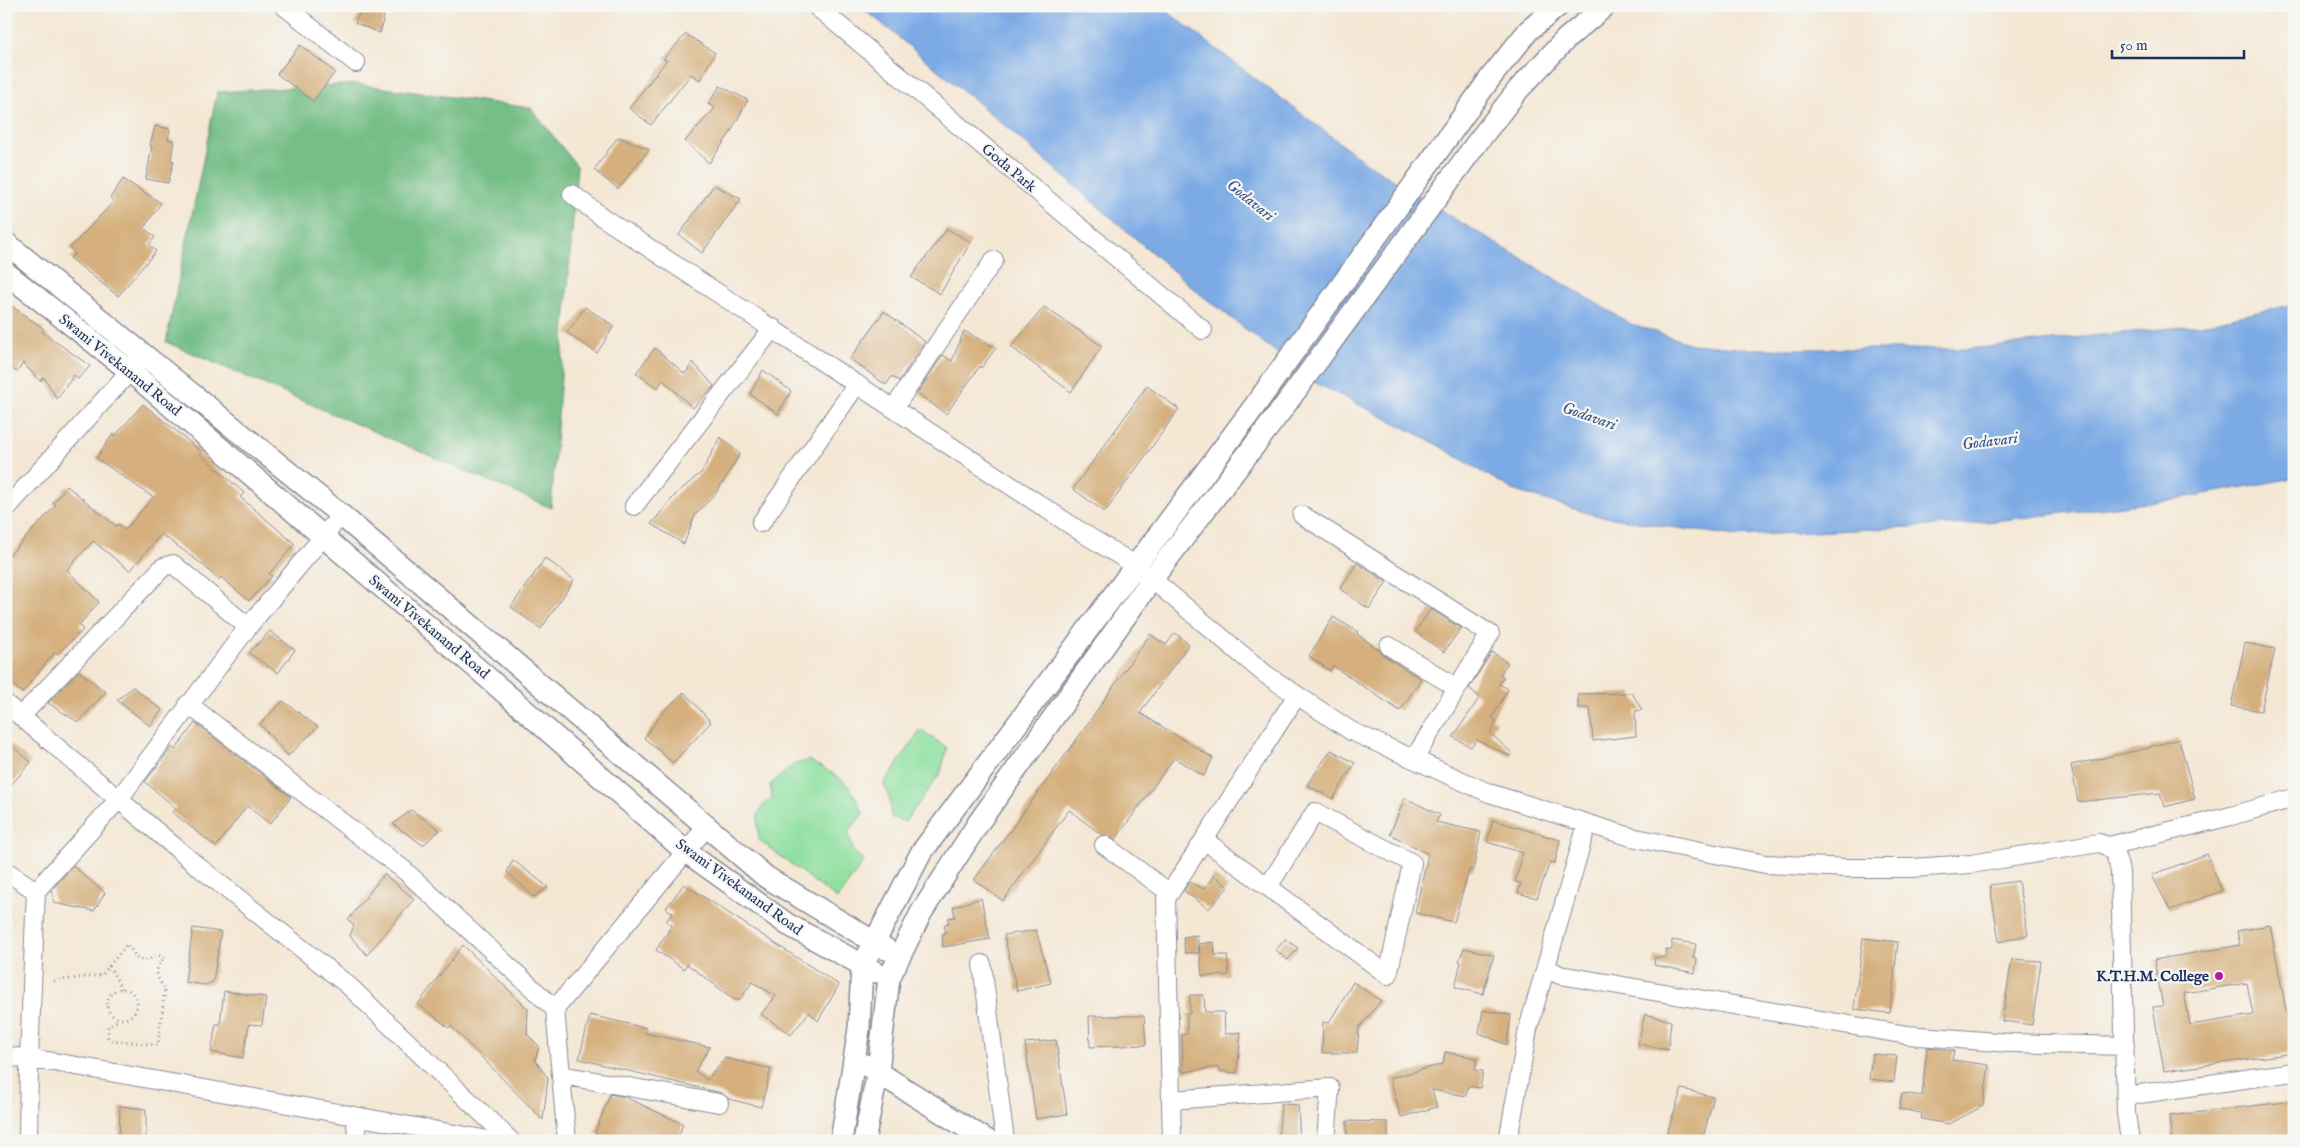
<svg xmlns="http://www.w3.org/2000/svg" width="2300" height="1147" viewBox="0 0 2300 1147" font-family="'IM FELL English',serif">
<rect width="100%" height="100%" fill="#f6f6f2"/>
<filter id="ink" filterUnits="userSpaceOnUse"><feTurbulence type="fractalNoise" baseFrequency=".02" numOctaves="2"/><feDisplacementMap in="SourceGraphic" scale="10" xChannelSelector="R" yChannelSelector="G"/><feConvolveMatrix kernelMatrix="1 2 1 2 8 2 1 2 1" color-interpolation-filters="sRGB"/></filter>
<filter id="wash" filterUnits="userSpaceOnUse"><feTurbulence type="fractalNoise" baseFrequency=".0096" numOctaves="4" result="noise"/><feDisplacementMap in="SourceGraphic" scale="20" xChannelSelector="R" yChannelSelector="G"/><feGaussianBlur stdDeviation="1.12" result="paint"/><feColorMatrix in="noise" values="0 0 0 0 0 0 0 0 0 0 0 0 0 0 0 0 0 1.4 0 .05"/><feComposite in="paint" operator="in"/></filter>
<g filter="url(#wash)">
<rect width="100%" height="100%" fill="#f4e7d4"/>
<path fill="#90e0a0" stroke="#56887f" d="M921 730 947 748 941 772 905 822 891 817 890 801 884 783Z
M809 760C839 778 850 779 863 814L848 832 854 852 864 861 837 899 759 840C757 821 754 810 772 798L770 785 793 765Z"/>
<path fill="#74be86" stroke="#487672" d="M356 84 531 108 577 166 551 508 166 342 217 92Z"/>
<path fill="#7baae5" stroke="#4b6ca2" d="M857 6H1160L1365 162 1457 220 1631 324 1692 344 1748 349H1967L2200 325 2294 304V478L2165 501 1970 524 1736 536 1656 525 1594 515 1513 490 1429 440 1316 383 1200 294 997 119 874 17Z"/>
<g id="blocks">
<path fill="#d5b07e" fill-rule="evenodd" d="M363 6H386L380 33 355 23Z
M686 34 715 53 700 80 691 74 651 125 629 108 667 60 663 59Z
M300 45 335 72 313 101 277 74Z
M720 86 748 100 729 135 709 163 685 141 715 108 708 104Z
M155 126 170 129 168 139 174 141 171 160 174 161 168 183 146 179 152 146H150Z
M618 137 649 149 618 189 594 170Z
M123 179 161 203 144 228 155 237 149 245 156 251 118 296 70 258 75 254 70 248 114 201 110 198Z
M714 185 741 199 702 253 679 235Z
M947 229 971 242 940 294 911 277Z
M6 302 44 329 42 332 90 366 78 379 74 375 57 399 44 377 40 381 23 363 17 372 6 365Z
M585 307 614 326 597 353 567 333Z
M1044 307 1102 346 1071 392 1011 347Z
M884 311 925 342 899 381 892 376 886 385 850 359Z
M964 331 996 348 981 368 980 366 946 414 917 393 943 355 952 361Z
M655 348 685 374 693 362 714 386 693 408 663 380 658 388 636 373Z
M763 370 791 391 778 414 750 394Z
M1147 386 1179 409 1105 512 1073 489Z
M143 404 202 452 200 454 244 493 240 497 295 544 269 574 272 576 249 601 221 577 219 580 202 564 161 534 130 571 93 541 67 570 99 602 79 625 83 630 57 654 55 652 22 693 6 680V559L56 505 53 503 67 486 116 526 118 524 125 530 153 497 96 458 113 434 115 436Z
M720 437 740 454 716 493 695 515 684 544 651 524 677 493 702 472Z
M545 558 574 580 541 629 511 607Z
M1357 563 1387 582 1369 609 1340 589Z
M1431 609 1461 628 1444 652 1415 632Z
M1333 617 1358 632 1357 634 1379 650 1383 655 1421 679 1400 711 1333 666 1330 671 1309 656Z
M270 631 295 650 278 673 249 653Z
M1175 633 1189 644 1140 713 1213 758 1204 776 1174 758 1115 840 1106 835H1102L1069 810 1003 901 974 880 1072 746 1150 634 1166 645Z
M2245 643 2275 649 2261 711 2231 706Z
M1492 652 1508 663 1500 674 1504 677 1499 684 1508 689 1492 718 1497 721 1490 733 1512 753 1510 756 1477 740 1471 747 1453 737 1480 697 1469 688Z
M79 671 106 692 78 722 48 703Z
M133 687 162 710 150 726 117 700Z
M684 692 711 722 673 763 644 738 663 712Z
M1632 693 1642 710 1635 711 1636 736 1593 741 1590 708H1578V694Z
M283 701 318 727 288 756 260 724Z
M195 723 291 797 270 824 247 806 216 847 172 812 176 808 145 782 172 747 175 750Z
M2179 739 2195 799 2164 807 2160 793 2078 802 2071 765 2149 748V747Z
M6 741 31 762 6 791Z
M1331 750 1355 763 1333 799 1307 785Z
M1405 798 1440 815 1436 822 1481 832 1473 871 1469 870 1454 922 1415 913 1428 854 1390 834Z
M411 810 440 830 423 845 393 824Z
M1493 820 1560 840 1555 863 1550 862 1537 898 1518 893 1521 883 1515 882 1523 853 1487 842Z
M2207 854 2222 891 2170 910 2152 875Z
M513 860 548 887 534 897 507 872Z
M73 866 105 893 94 911 54 903 52 889Z
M384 874 414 899 367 955 350 936 354 925 348 920Z
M1214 875 1228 887 1209 909 1184 891 1190 882 1204 889Z
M2018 881 2028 935 1999 942 1990 885Z
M684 884 839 985 818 1021 809 1012 791 1035 761 1014 776 996 752 982 740 1000H735L687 964 684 969 656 950 672 925 666 921 673 913 666 908Z
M981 898 990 939 943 947 942 934 946 933 944 925 949 923 948 918 955 917 953 907Z
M2270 925 2294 1053 2164 1071 2153 1007 2163 1006 2154 960 2240 945 2237 931ZM2247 983 2253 1015 2190 1025 2184 993Z
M193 928 221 932 213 982 205 985 185 982Z
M1036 930 1051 983 1017 991 1004 935Z
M1197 935 1199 953H1185L1183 937Z
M1863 938 1898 942 1890 1013 1854 1009Z
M1285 939 1298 948 1288 960 1276 950Z
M1672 940 1696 944 1693 958H1697L1695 973 1654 965 1655 957 1665 958 1666 949 1672 950Z
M1214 942 1215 955H1227L1229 975 1202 976 1199 944Z
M463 945 528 1009 527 1034 539 1046 535 1060 548 1078 543 1120 451 1026 449 1028 418 1004Z
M1464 948 1494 955 1483 994 1455 987 1461 962 1459 961Z
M2012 959 2041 961 2032 1025 2002 1021Z
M1353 982 1381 1001 1359 1028 1357 1053H1322L1323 1022 1329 1023Z
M224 991 266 997 262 1025 249 1024 243 1058 211 1052 216 1024H220Z
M1190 995H1204L1205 1012H1224L1225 1034 1241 1032 1237 1073 1220 1071 1219 1067 1183 1072 1182 1035 1187 1034V1013L1190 1014Z
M1483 1010 1511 1015 1507 1045 1479 1033Z
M1645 1014 1671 1021 1668 1050 1638 1044Z
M590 1015 646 1028 645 1033 710 1047 695 1071 707 1080 725 1058 771 1069 761 1107 729 1099 721 1093 579 1059Z
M1089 1016H1144L1146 1045 1090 1047Z
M1056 1040 1067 1114 1036 1119 1025 1043Z
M1927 1047 1954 1051 1952 1060 1989 1065 1983 1106 1949 1124 1921 1119 1922 1113 1899 1109 1902 1093 1922 1096Z
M1445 1052 1477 1058 1475 1070 1483 1071 1480 1088 1468 1086 1466 1096 1432 1090 1437 1107 1401 1117 1390 1078 1443 1064Z
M1872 1054 1897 1056 1894 1082 1869 1079Z
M1682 1089 1714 1097 1702 1141H1681L1666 1136Z
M610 1094 625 1097 683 1124 677 1141H615L595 1133Z
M2294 1101V1141H2172L2169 1116Z
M1281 1104 1298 1105 1300 1141H1278Z
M120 1106 146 1109V1141H119Z
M1347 1121 1388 1122V1141H1347Z"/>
</g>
</g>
<g filter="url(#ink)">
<use href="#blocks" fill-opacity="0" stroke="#888b99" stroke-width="1"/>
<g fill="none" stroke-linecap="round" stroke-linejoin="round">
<g stroke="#888b99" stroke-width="20">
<path id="minor" d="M284 6 356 63
M816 6 1203 330
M572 194 602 217 1086 535 1135 565 1265 674 1351 731 1489 793 1631 837 1765 864 1847 868H1912L1971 864 2099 843C2115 847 2117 857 2120 872L2126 1113 2130 1141
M894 408 994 260
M634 506 773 328
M6 509 138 362
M1302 515 1490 634 1414 759
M761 523 857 384
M1389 646 1457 688
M6 704 195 864 349 986 511 1141
M188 704 404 870 555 1009 567 1141
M21 716 163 567 173 564 248 627
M1204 840 1388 975 1412 863 1315 812 1268 887
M1104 845 1170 893
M2109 846 2231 816 2294 798
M6 871 36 891 118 800 248 627 341 515
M982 964 1005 1141
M1546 968 1560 975 1907 1035 2010 1043 2125 1046
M555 1009 707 826
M6 1056 54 1062 494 1141
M561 1075 719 1103
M2126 1096 2294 1072
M1171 1100 1330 1088 1326 1141
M355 1116 358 1141
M28 1141 29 1059 36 891
M1172 1141 1166 899 1297 695
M1508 1141 1528 1029 1587 824"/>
</g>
<g stroke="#888b99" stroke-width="24">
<path id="major" d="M6 243 341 515 766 877 886 949
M6 273 130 371 480 671 685 851 787 924 875 972
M866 1065 988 1141
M841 1141 859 1029 862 966 921 853 1254 407 1491 77 1529 30 1558 6
M864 1141 878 1071 889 978 921 913 979 822 1152 579 1280 412 1476 144 1518 90 1566 39 1605 6"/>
</g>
<path stroke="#888b99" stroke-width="3" stroke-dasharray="1 4" stroke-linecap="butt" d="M109 966 122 989
M54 981 102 975 127 944 138 960H148L156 955 165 957C155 968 154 976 165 988L158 1045 112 1040 108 1037V1026L120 1020
M107 1004a15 15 0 1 1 30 0a15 15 0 1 1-30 0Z"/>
<use href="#minor" stroke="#fff" stroke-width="18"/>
<use href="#major" stroke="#fff" stroke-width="21"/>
</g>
</g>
<circle fill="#b5179e" stroke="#f6f6f2" stroke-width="2" cx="2219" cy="976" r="5"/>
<g text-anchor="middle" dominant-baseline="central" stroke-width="4.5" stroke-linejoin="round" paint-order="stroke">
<g font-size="15" fill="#1b2f5e" stroke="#f6f6f2">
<text transform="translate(1009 168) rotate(40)">Goda Park</text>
<text transform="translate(120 365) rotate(39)">Swami Vivekanand Road</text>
<text transform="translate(429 627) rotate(40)">Swami Vivekanand Road</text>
<text transform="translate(739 887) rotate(36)">Swami Vivekanand Road</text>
</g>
<g font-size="15" font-weight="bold" fill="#1b2f5e" stroke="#f6f6f2" text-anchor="end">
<text x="2209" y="976">K.T.H.M. College</text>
</g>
<g font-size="16" font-style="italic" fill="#385486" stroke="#f6f6f2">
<text transform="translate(1250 201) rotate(39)">Godavari</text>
<text transform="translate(1589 417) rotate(19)">Godavari</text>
<text transform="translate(1990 442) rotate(-7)">Godavari</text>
</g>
</g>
<rect width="2300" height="1147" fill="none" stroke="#f6f6f2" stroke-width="25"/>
<path d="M2112 50v8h132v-8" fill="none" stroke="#1b2f5e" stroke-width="2.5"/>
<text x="2120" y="50" font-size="15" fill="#1b2f5e" stroke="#f6f6f2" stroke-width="4" paint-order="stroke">50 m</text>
</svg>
